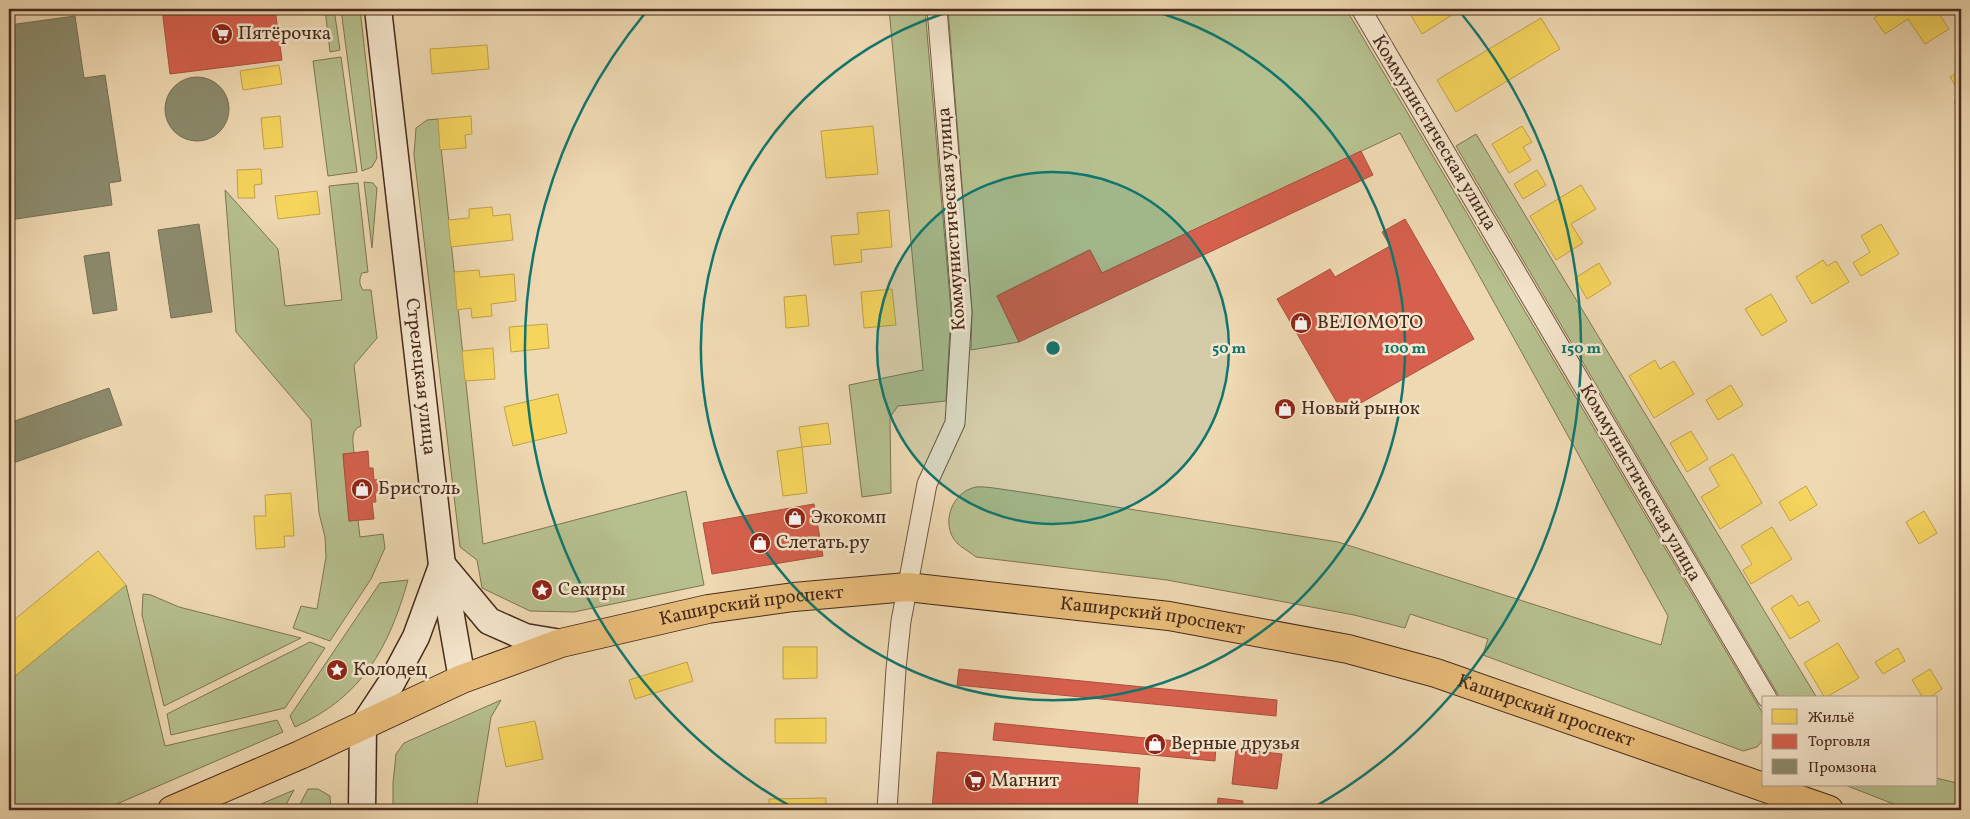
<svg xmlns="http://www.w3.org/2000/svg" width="1970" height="819" viewBox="0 0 1970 819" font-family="Vollkorn,serif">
<rect width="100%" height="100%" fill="#efd9b2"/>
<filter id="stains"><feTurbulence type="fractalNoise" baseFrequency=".004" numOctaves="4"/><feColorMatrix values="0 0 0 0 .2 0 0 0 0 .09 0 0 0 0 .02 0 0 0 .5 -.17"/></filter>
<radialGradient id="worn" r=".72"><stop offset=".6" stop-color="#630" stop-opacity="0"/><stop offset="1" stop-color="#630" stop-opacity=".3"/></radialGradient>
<path fill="#b6c08e" stroke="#7e7555" d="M325 9H334L340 50 330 52Z
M341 9H360L377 158 372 167 362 171Z
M889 9H925L951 311 946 401 898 406 890 417 891 493 862 497 849 385 923 370Z
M948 9H1346L1762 712 1764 719V739L1757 747 1743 751 1483 655 1488 639 1410 614 1405 628 1354 615 1167 580 976 557C970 552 962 548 957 543 940 525 951 492 976 487 986 486 1005 490 1015 491L1338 542 1661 645 1668 616 1400 133 1102 273 1089 250 997 296 1019 342 971 350 972 311Z
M341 57 357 172 328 176 313 61Z
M438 119 483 544 686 491 704 585 574 612 530 611 482 588 477 560 460 547 414 155 416 128 427 120Z
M1476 134 1817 698H1780L1456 146Z
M364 182 373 183 377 188 372 248Z
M358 183 368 272 362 273C359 279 359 285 363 290H371L377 338 354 365 361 426C350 430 353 442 354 453L343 454 349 521 358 520 360 537 383 534 385 548 371 579 330 641 293 628 301 606 317 609 326 557 325 537 319 513 311 420 236 332 225 190 278 249 285 306 342 300 329 186Z
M408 580C389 648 362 697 295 727L290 716 380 583Z
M126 585 165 746 277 720 283 732 103 810H9V681Z
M143 594 151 595 179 607 301 638 164 706 142 615Z
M310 642 325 648 285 708 171 735 167 714Z
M501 700 491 717 476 810H393V783L396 754 404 743Z
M1936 778 1961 784V810H1909L1845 785H1936Z
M308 789H318L330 796 331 810H297Z
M294 790 283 810H247Z"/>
<path fill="#f6d55c" stroke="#c2a249" d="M426 9H470L426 12Z
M1415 9H1453L1455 13 1422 34 1409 12Z
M1889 9H1936L1949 29 1925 44 1908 19 1885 34 1874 18Z
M1541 18 1560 49 1456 112 1437 80Z
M487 45 489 69 432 74 430 49Z
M279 65 282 84 243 90 240 71Z
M1961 70V95L1950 77Z
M1961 98V114L1954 102Z
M280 116 283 147 264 149 261 118Z
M471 116 472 134 465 135 466 148 440 150 438 119Z
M873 126 878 174 826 178 821 131Z
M1522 126 1532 142 1523 147 1531 160 1509 173 1492 144Z
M261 169 262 184 254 185 255 198H238L237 170Z
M1537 170 1546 185 1523 199 1514 184Z
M1581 185 1596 209 1571 224 1583 243 1556 260 1530 216Z
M317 191 320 214 278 219 275 196Z
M492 207 493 216 510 214 513 240 451 247 448 220 469 218V209Z
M889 210 892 247 861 250 862 262 834 265 831 236 859 234 857 213Z
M1881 224 1899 254 1861 276 1853 263 1870 252 1861 236Z
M1823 260 1827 266 1836 261 1849 282 1812 304 1796 277Z
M1599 263 1611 284 1587 299 1575 278Z
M479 270 480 277 514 274 516 301 491 304 492 316 472 318 471 308 457 310 454 272Z
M892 289 896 325 864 328 861 292Z
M1771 294 1787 321 1762 336 1745 309Z
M806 295 809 326 786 328 784 297Z
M547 324 549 348 511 352 509 327Z
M493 348 495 379 465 381 462 351Z
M1655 360 1660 369 1674 361 1694 394 1654 418 1629 376Z
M1731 385 1743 405 1718 420 1706 400Z
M558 394 567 433 513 446 504 407Z
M828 423 831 444 802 447 799 427Z
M1691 431 1708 459 1687 472 1670 443Z
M802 447 807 493 783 496 777 451Z
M1733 454 1762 503 1720 529 1701 497 1719 486 1709 468Z
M1806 486 1817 505 1790 521 1779 502Z
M291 493 294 536H284L285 547 256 549 254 516H266L265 495Z
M1924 511 1937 533 1919 544 1906 522Z
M1772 527 1792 559 1751 584 1743 570 1752 564 1741 546Z
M98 551 126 585 9 681V624Z
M1792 595 1799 606 1808 601 1820 621 1790 639 1771 608Z
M1838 643 1859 678 1825 698 1804 663Z
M783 647H817V678L783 679Z
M1898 648 1905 661 1883 674 1875 662Z
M687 662 693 681 635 699 629 680Z
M1930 669 1942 689 1929 698H1923L1912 680Z
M826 718V743H775V719Z
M535 721 543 759 506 767 498 728Z
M826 798V810H769V799Z"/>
<path fill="#d6604d" stroke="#ab503e" d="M162 9H275L282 60 170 74Z
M1361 151 1373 175 1019 342 997 296 1090 250 1102 273Z
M1405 219 1474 339 1343 413 1277 299 1330 269 1335 277 1390 246 1382 232Z
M368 451 369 468H373L374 480 381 479 382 492 375 493 376 502H372L374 519 349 521 343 454Z
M814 504 823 556 712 574 703 523Z
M959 669 1277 700 1276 716 957 685Z
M995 723 1216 745 1215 761 993 740Z
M1236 749 1282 754 1277 789 1232 784Z
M937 752 1140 768 1137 810H1089L1013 804V810L932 809Z
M1218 798 1243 801 1242 810H1217Z"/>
<path fill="#8c8c6e" stroke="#776f55" d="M75 16 84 78 105 75 121 181 109 183 112 205 9 220V25Z
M165 109a32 32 0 1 1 64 0a32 32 0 1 1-64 0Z
M199 224 212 312 171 318 158 230Z
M109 252 117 310 93 314 84 256Z
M109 388 122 425 13 463 9 451V423Z"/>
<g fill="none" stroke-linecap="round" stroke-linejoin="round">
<g stroke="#715642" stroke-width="21">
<path id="minor" d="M1361 9 1767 698
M887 810 896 669 901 621 927 484 955 423 962 312 937 9"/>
</g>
<g stroke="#472a1c" stroke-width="29">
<g id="secondary">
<path id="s1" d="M378 9 442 565 462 679"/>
<path d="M444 567 489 621 525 637 561 643"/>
<path d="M362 810 363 726 392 682 416 637 442 566"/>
</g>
</g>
<g stroke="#472a1c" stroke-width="30">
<g id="primary">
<path id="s2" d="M172 810 300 755 462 679 561 643 708 609 794 597 907 587 1169 616 1348 649 1436 673 1829 810"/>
</g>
</g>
<use href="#minor" stroke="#f5e6cd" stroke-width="19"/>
<use href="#secondary" stroke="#f5e6cd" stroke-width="26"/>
<use href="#primary" stroke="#e8bc79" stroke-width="28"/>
</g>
<circle cx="1053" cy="348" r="176" fill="#0f766e" fill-opacity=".12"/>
<g fill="none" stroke="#0f766e" stroke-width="2.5">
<circle cx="1053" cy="348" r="176"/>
<path d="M1147 9A352 352 0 1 1 959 9"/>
<path d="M797 810A528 528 0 0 1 646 12M1460 12A528 528 0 0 1 1309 810"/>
</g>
<defs>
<g id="supermarket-disc" transform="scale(1.125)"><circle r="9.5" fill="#8f2418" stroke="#f5e6cd"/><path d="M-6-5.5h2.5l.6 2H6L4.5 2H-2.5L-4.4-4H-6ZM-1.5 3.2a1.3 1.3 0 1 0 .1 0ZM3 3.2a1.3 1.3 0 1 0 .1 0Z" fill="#fff"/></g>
<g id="shop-disc" transform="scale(1.125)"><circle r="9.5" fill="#8f2418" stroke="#f5e6cd"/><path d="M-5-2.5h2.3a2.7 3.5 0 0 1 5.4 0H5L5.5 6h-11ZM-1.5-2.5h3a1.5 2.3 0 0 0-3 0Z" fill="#fff"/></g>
<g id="sight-disc" transform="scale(1.125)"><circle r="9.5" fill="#8f2418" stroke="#f5e6cd"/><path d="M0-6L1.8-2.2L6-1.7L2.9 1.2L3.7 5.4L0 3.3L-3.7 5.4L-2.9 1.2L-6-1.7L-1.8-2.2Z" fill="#fff"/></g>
</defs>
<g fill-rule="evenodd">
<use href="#supermarket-disc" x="222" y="34"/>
<use href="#shop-disc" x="1301" y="323"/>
<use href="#shop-disc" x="1285" y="409"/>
<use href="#shop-disc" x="362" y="489"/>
<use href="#shop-disc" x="795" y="518"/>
<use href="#shop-disc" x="760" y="543"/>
<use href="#sight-disc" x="542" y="590"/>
<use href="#sight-disc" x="337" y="670"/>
<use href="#shop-disc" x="1155" y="744"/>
<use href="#supermarket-disc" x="975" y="781"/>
</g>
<g text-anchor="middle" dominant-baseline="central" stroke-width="5" stroke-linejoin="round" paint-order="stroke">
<g font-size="19" fill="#472a1c" stroke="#f5e6cd" text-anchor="start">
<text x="238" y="34">Пятёрочка</text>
<text x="1317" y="323">ВЕЛОМОТО</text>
<text x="1301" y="409">Новый рынок</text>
<text x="378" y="489">Бристоль</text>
<text x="811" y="518">Экокомп</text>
<text x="776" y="543">Слетать.ру</text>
<text x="558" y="590">Секиры</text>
<text x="353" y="670">Колодец</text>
<text x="1171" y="744">Верные друзья</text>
<text x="991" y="781">Магнит</text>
</g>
<g font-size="19" fill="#472a1c" stroke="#f5e6cd">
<text transform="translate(1434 133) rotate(59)">Коммунистическая улица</text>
<text transform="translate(952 219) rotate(-94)">Коммунистическая улица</text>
<text stroke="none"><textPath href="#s1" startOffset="370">Стрелецкая улица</textPath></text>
<text transform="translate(1640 483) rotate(60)">Коммунистическая улица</text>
<text stroke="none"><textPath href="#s2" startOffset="618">Каширский проспект</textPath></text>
<text stroke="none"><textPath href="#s2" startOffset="1022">Каширский проспект</textPath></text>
<text stroke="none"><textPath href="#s2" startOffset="1428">Каширский проспект</textPath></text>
</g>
</g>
<circle cx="1053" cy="348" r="8" fill="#0f766e" stroke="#f5e6cd" stroke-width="2.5"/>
<g font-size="15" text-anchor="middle" font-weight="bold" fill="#0f766e" stroke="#f5e6cd" stroke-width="5" stroke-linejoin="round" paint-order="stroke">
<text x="1229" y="353">50 m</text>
<text x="1405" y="353">100 m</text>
<text x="1581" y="353">150 m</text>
</g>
<rect width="1970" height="819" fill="none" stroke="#efd9b2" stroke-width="30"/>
<rect x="10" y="10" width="1950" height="799" fill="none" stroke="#472a1c" stroke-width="2.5"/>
<rect x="15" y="15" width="1940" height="789" fill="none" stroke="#472a1c"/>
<rect x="1762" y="696" width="175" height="90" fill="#f5e6cd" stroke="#af9b86"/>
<rect x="1772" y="709" width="25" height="15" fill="#f6d55c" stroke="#af9b86"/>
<text x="1808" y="722" font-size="15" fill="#472a1c">Жильё</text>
<rect x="1772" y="734" width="25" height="15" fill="#d6604d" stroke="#af9b86"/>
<text x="1808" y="746" font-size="15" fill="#472a1c">Торговля</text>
<rect x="1772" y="759" width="25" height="15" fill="#8c8c6e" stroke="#af9b86"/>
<text x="1808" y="772" font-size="15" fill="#472a1c">Промзона</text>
<rect width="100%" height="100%" filter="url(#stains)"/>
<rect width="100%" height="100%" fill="url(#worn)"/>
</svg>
